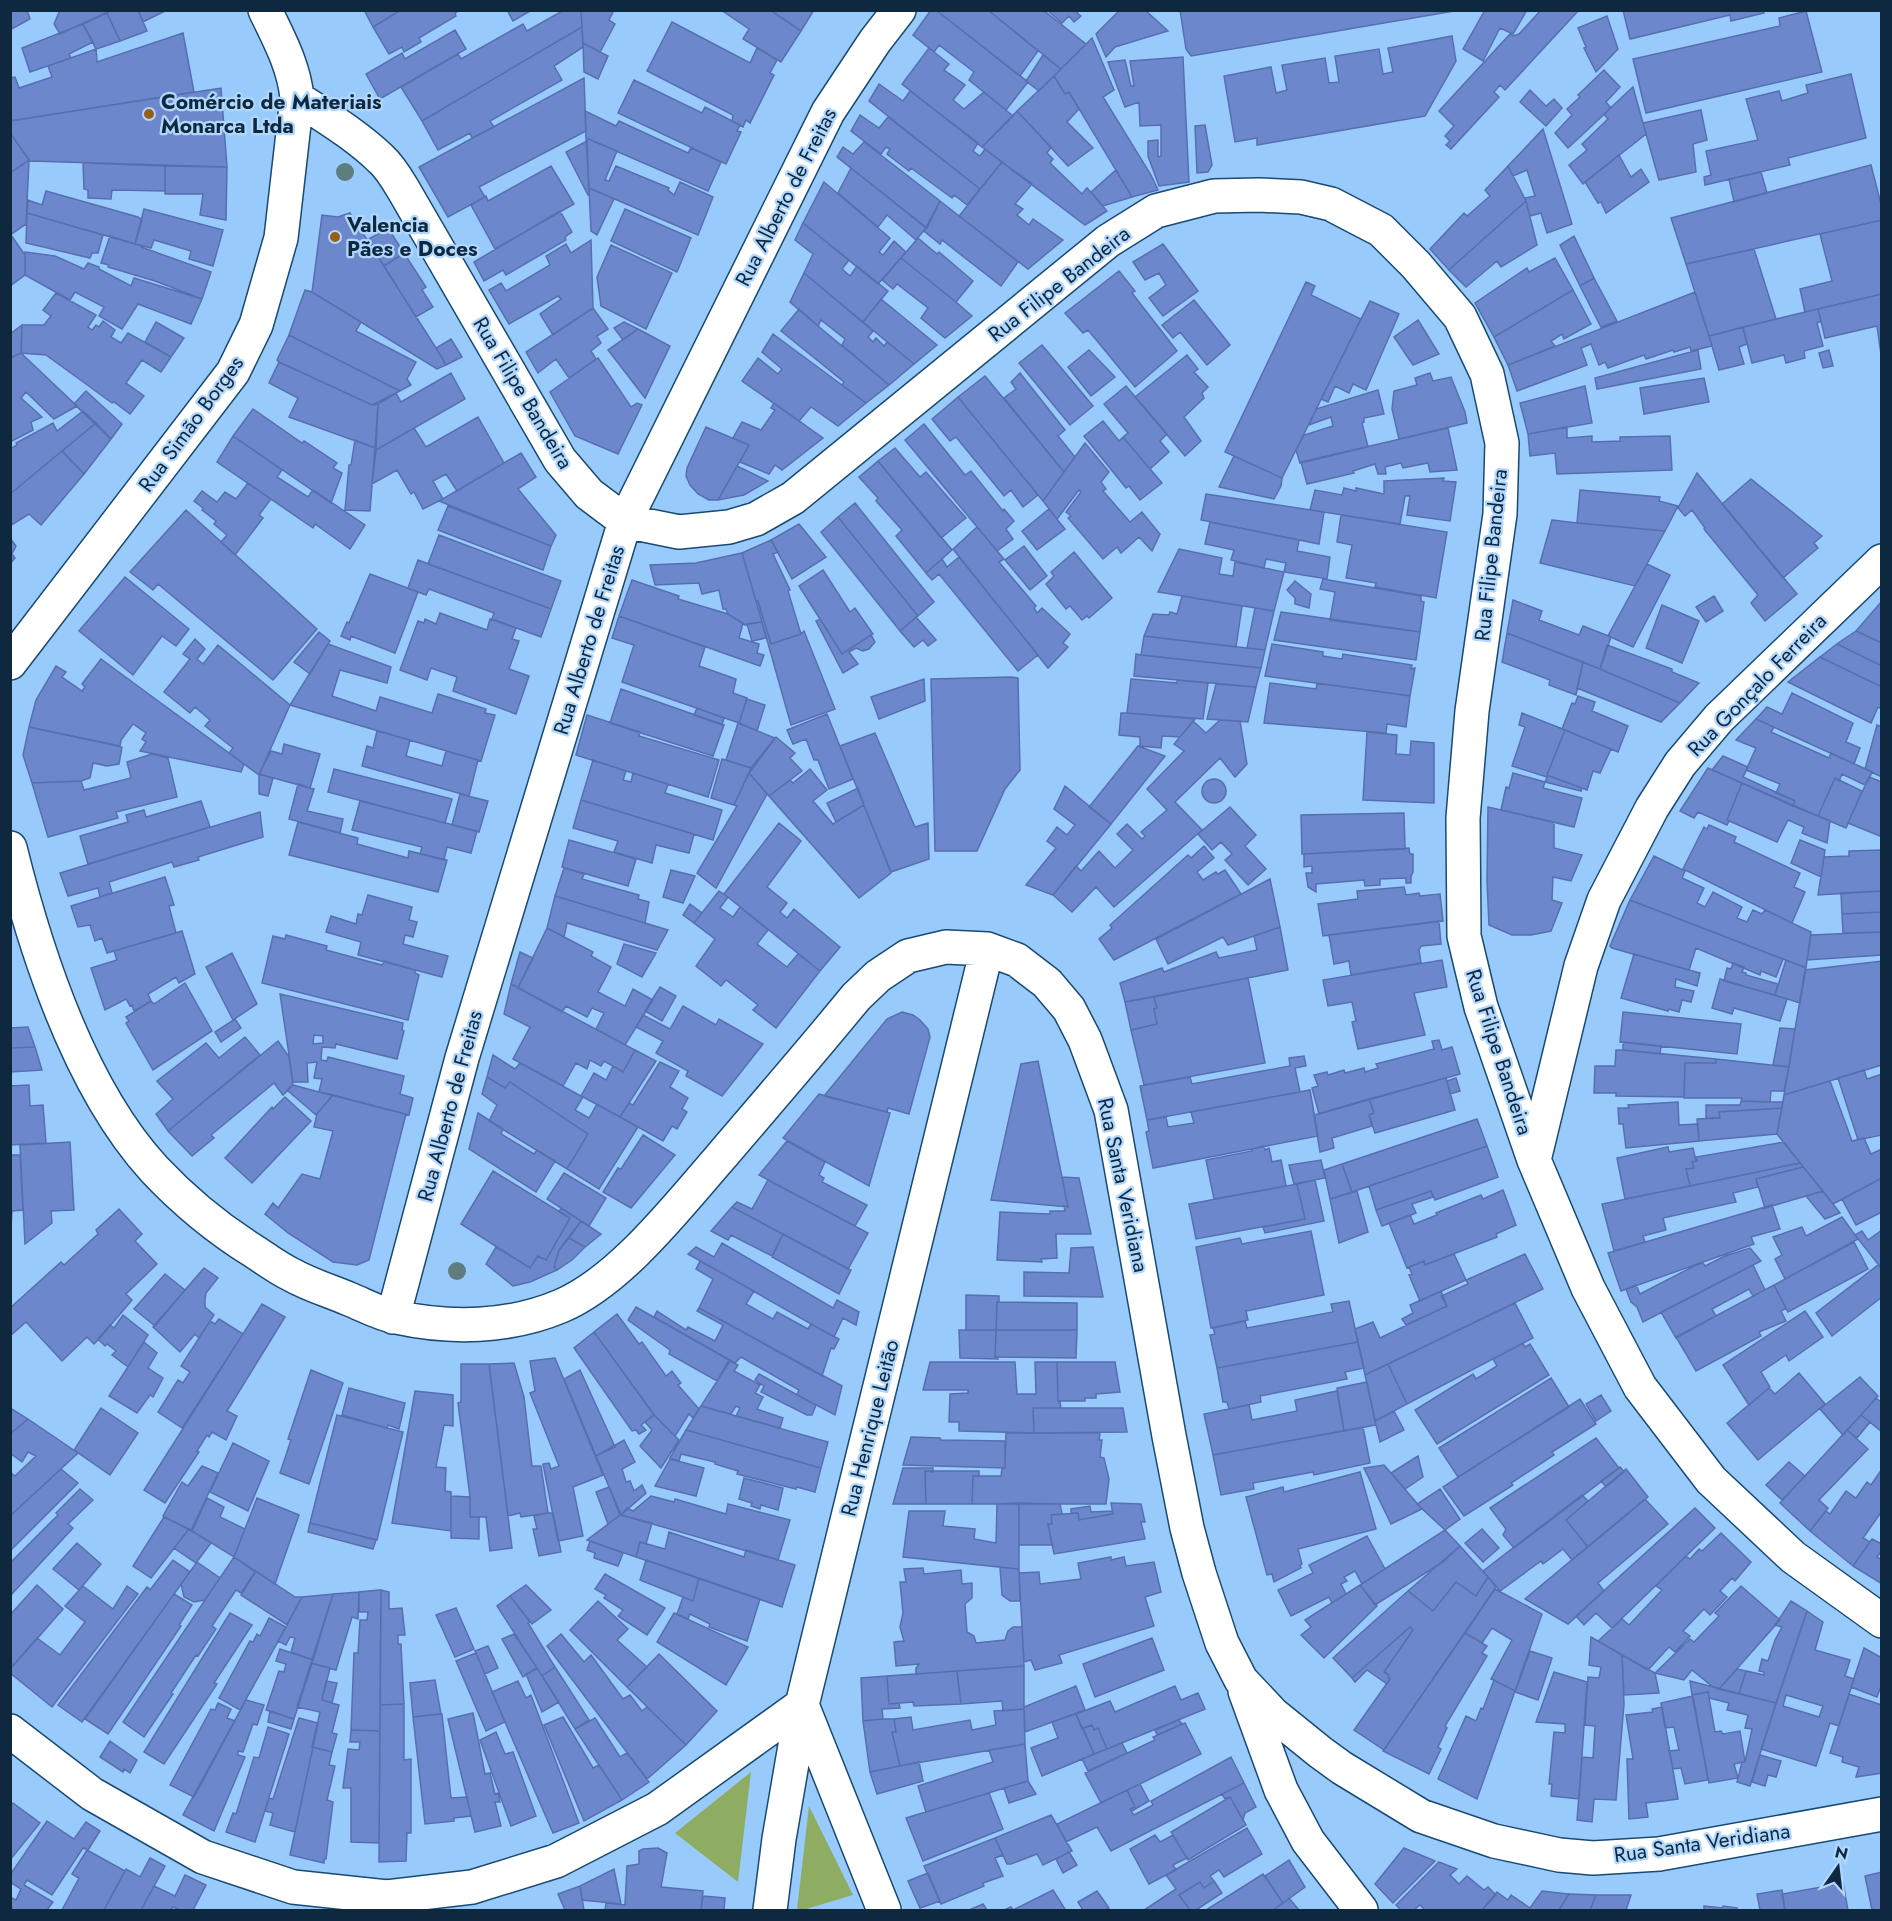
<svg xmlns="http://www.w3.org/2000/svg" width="1892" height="1921" viewBox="0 0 1892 1921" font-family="Jost,sans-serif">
<rect width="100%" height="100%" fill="#98cbfb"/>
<path fill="#8ead63" d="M751 1772 738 1882 675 1833Z
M809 1806 853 1895 803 1910H797Z"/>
<path fill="#6c87cb" stroke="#566fb1" stroke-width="1.5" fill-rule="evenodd" d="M10 10H27L30 19 10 30Z
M60 10H112L60 34 54 24Z
M112 10H138L147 31 120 41 107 13Z
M138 10H167L143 22Z
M364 10H401L373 27Z
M401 10H460L455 13 456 16 419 38 421 42 404 52 402 47 389 54 373 27Z
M507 10H532L513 21Z
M564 10H581L582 27 422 121 401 87 458 54 461 59 523 24 527 31Z
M581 10H614L609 20 615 24 600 52 583 43Z
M721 10H770L801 31 781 62 743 39 749 29Z
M770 10H814L801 31Z
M931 10H936L1028 82 1006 110 969 80 974 72 939 45 934 52 913 35Z
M936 10H988L1038 51 1020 76Z
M988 10H1043L1086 44 1061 69Z
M1047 10H1079L1077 13 1081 16 1074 22 1069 16 1062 23Z
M1120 10H1145L1168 31 1115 47 1106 57 1096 34Z
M1180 10H1460L1191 56 1186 49Z
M1485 10H1527L1513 34 1500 28 1483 61 1463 49Z
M1541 10H1579L1505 90 1500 85 1494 92 1499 97 1451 149 1446 145 1450 141 1445 136 1454 126 1439 111 1510 34 1513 36 1519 34Z
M1623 10H1763L1764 13 1731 21 1730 15 1630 39Z
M1806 11 1822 72 1646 113 1633 59 1780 26 1779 18Z
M107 13 120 41 96 49 83 24Z
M1607 16 1618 49 1596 72 1584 48 1586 47 1578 28Z
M672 22 750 63 757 48 777 60 770 73 774 75 750 123 746 120 743 127 732 121 733 115 647 71Z
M83 24 93 42 69 54 71 58 30 72 22 48Z
M582 27 583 47 554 66 562 80 490 121 494 127 472 138 470 133 438 150 422 121Z
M455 30 466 49 380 99 366 74 402 53 405 59Z
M183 33 194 92 10 121V78L15 77 19 88 52 77 48 66 96 49 97 62Z
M1452 36 1456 61 1425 116 1257 145V138L1235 142 1224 76 1271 67 1276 93 1287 90 1282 65 1325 58 1329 83 1339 82 1335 56 1379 49 1383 74 1393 72 1388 48Z
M1092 38 1114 90 1103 97 1151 175 1158 190 1132 197 1069 92 1065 94 1054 76Z
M583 43 608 56 598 79 584 72Z
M929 48 949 64 944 70 965 85 953 100 964 109 984 92 1013 116 982 147 902 84Z
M1043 55 1061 69 1039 91 1026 81Z
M1183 57 1189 182 1159 186 1148 156V141L1158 140V157L1161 156V125L1140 126 1139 102 1125 107 1108 62 1125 60 1131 86H1134L1130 61Z
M1604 70 1620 87 1606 102 1611 108 1568 148 1555 133 1572 115 1567 109 1580 97 1578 95Z
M1851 74 1866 138 1788 158 1790 165 1705 185 1704 177 1711 175 1706 151 1758 140 1746 99 1779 91 1782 101 1808 93 1806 85Z
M1054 76 1065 94 1069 92 1079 109 1067 122 1093 148 1068 166 1017 111Z
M584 78 586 131 479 187 485 197 448 217 419 167Z
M634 80 702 113 705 107 740 125 737 131 741 132 726 164 618 113Z
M879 84 903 101 910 91 978 143 973 151 980 156 985 149 1002 162 980 189 869 101Z
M1633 87 1646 134 1583 184 1569 165 1587 150 1582 144 1608 119 1604 114Z
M221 88 227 167 30 161 10 133V121Z
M1530 90 1546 106 1554 99 1562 108 1546 126 1520 102Z
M1701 110 1707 140 1693 144 1696 172 1659 180 1643 123Z
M585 111 616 126 619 121 688 153 691 148 721 162 708 191 586 138Z
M1017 111 1051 147 1047 153 1053 159 1050 163 1082 194 1087 188 1107 211 1085 225 982 147Z
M860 115 879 128 888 117 980 189 967 205 954 195 952 198 911 168 909 171 887 154 890 149 886 147 881 154 851 131Z
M1205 125 1212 165 1208 172 1197 173 1195 126Z
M1543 129 1572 224 1547 233 1541 213 1530 216 1525 198 1535 196 1527 170 1513 176 1508 166Z
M10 133 29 160 10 173Z
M586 138 617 151 605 180 609 181 616 166 669 188 668 190 674 195 680 182 713 197 698 235 589 188Z
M587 141 589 195H588L566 152Z
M864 142 940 201 927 228 837 157 843 147 853 154Z
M1619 155 1631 177 1641 169 1649 182 1606 213 1601 202 1598 203 1585 182Z
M29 160 26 224 10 235V173Z
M1002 162 1032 184 1015 204 1023 209 1017 215 1029 225 1033 219 1063 240 1028 269 959 216Z
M83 163 165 166V191L112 190 111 199 88 198V190L84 189Z
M1871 165 1882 208V220L1686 264 1671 218Z
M165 166 227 167 226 220 200 215 203 194H165Z
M551 166 574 204 495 249 471 205 486 196 488 201Z
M1508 166 1526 201 1449 270 1430 249 1464 213 1467 216 1490 196 1485 190Z
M851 168 926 228 916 240 887 215 878 227 838 193Z
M1116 170 1132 197 1103 206 1091 192Z
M1761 172 1767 193 1734 202 1729 179Z
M824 182 890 238 879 252 883 255 894 241 906 252 878 284 803 223Z
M589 188 614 199 597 235 591 231Z
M46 191 138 217 142 220 135 244 27 213 28 200 42 205Z
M940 201 1018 262 1001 286 942 240 940 244 924 231Z
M1526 201 1537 245 1501 267 1497 261 1466 287 1449 270Z
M144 209 223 230 213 266 189 259 191 251 154 240 151 248 135 244Z
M625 209 691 238 677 272 611 241Z
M560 211 572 232 565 237 566 240 506 275 503 270 484 281 474 262Z
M27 213 103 235 98 253H92L90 258 26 243Z
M350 213 436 348 446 365 437 369 312 292 322 215 338 217Z
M1882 220V294L1805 312 1800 289 1832 281 1820 234Z
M803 223 849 260 842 269 850 276 857 266 888 291 863 322 804 273 813 254 795 240Z
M388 228 404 253 384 266 367 240Z
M11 235 25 255V275L10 286Z
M110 236 142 246 141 247 211 272 202 299 155 281 108 267 109 265 101 263Z
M1574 236 1594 278 1580 286 1560 245Z
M918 238 937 254 939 252 973 281 956 302 901 258Z
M591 240 593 308 553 335 540 314 561 299 558 296 509 324 489 290 501 283 506 291 550 265 546 256 566 244 571 253Z
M1163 244 1198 291 1163 316 1149 298 1166 285 1159 273 1145 280 1133 262Z
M611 245 672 273 646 329 601 306 597 277Z
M1754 249 1776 319 1709 336 1686 264Z
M25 252 55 256 84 269 88 263 99 267V269L131 286 134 278 202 299 191 324 138 304 122 329 99 316 104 307 75 292 70 300 25 275Z
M404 253 426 287 422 290 433 307 416 317 384 266Z
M901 258 956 302 972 316 945 338 921 318 928 308 897 284 893 289 882 280Z
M1555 258 1573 290 1494 337 1475 303 1527 268 1529 272Z
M1119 271 1135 291 1132 293 1177 351 1135 387 1088 330 1083 333 1065 313Z
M804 273 873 331 868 337 873 342 876 338 884 346 887 342 914 364 889 385 842 345 845 339 821 320 818 326 790 302Z
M1594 278 1617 321 1601 327 1580 286Z
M1306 282 1315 286 1311 295 1361 319 1282 478 1225 452Z
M305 290 312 292 361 322 356 331 416 362 407 379 411 385 400 391 289 335Z
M1573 290 1591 324 1564 339 1562 334 1551 341 1555 346 1508 365 1494 337Z
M1695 292 1712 346 1691 351 1690 347 1674 352 1673 350 1646 359 1644 355 1608 368 1605 362 1599 365 1591 344 1581 348 1587 365 1517 391 1508 365Z
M56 293 96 315 88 327 92 330 96 325 99 327 103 321 115 330 111 337 121 343 128 333 171 357 161 372 142 360 126 383 144 396 130 414 114 402 112 403 46 355 21 353 22 325H44L51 316 43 310Z
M1882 294V362L1877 326 1825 338 1818 309Z
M881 299 937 345 914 364 863 322Z
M1194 300 1230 345 1207 365 1180 332 1173 338 1162 325Z
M1370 301 1399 314 1366 390 1353 384 1349 393 1335 386 1328 402 1321 399Z
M593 308 608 329 597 336 601 343 591 351 596 359 569 378 556 359 538 373 526 352Z
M799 309 818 326 889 385 866 403 842 385 844 382 781 331Z
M1818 309 1821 321 1817 323 1823 346 1804 351 1805 358 1786 363 1784 355 1752 363 1743 327Z
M1418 320 1439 354 1413 365 1394 337Z
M156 322 184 338 171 357 145 342Z
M624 322 638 329 623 340 614 328Z
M22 325 21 353 10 358V334Z
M1743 327 1747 344 1739 347 1744 364 1719 370 1709 336Z
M638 329 670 346 645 398 608 350Z
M773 334 842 385 866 403 838 426 811 407 799 421 742 381 758 358 778 374 782 369 762 352Z
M289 335 400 391 372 405 279 362 277 360Z
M451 339 462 357 446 365 436 348Z
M1042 345 1093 406 1070 425 1019 363Z
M1089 350 1115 377 1091 396 1068 367Z
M1698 350 1701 369 1597 389 1595 378Z
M1829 350 1833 366 1823 368 1819 353Z
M21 353 77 406 54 419 26 392 21 398 42 417 31 422 33 430 10 442V358Z
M1187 355 1198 369 1194 372 1208 387 1202 393 1204 398 1184 417 1201 441 1185 456 1135 397Z
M598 358 631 407 637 403 642 405 618 454 575 436 550 392Z
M279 362 372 405 378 404 375 448 289 417 298 398 269 383Z
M451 373 465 399 376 450 378 404 396 393 401 402Z
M1020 373 1065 430 1058 436 1075 457 1064 472 1004 398 1016 389 1011 382Z
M1430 373 1433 381 1451 377 1465 412 1467 423 1399 439 1392 409 1394 391 1417 385 1415 378Z
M985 376 1064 472 1043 501 958 397Z
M1704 378 1709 402 1644 414 1640 388Z
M1126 386 1167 434 1160 441 1169 452 1150 469 1123 437 1128 433 1104 404Z
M1585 386 1592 423 1528 434 1520 403Z
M1378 390 1384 414 1364 418V422L1362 423 1368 447 1300 463 1296 450 1304 435 1333 426 1331 417 1309 425 1316 409Z
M86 391 122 424 111 439 74 404Z
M958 397 1038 495 1023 507 1011 490 1004 496 956 437 950 441 932 419Z
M774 403 823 438 782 470 775 465 769 474 740 462 749 445 733 438 742 422 761 430 775 410 771 408Z
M253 409 302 443 304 441 337 463 333 468 342 473 331 503 233 436Z
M83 411 96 423 10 494V449L17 445 16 443 53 423 57 431Z
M478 417 504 463 457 491 446 474 433 481 443 499 423 509 414 492 411 494 397 470 372 484 376 450 414 428 426 447Z
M1103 421 1119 441 1123 437 1162 483 1140 500 1129 486 1126 488 1084 436Z
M96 423 111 439 84 474 62 451Z
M924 424 965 475 971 471 1003 511 1004 509 1014 521 1006 529 1013 539 997 551 905 440Z
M706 427 749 445 718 500H709L698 494 690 485 686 476 687 468Z
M1567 427V438L1592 436V442L1620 441V437L1670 436 1672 470 1557 474 1555 453 1530 456 1528 434Z
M1448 428 1457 470 1430 472 1428 463 1403 468 1401 463 1385 467 1386 474H1378L1375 464 1353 471 1354 473 1307 484 1301 462Z
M233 436 282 470 277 477 308 497 313 490 365 525 350 549 315 524 313 528 217 462Z
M355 440 375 448 370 511 345 510 349 465H351Z
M1085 443 1109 472 1101 482 1106 489 1103 491 1130 522 1142 512 1160 534 1152 551 1139 537 1121 553 1117 547 1103 559 1068 518 1071 516 1066 512 1081 492 1079 490 1057 519 1043 501Z
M895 448 920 477 926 472 966 518 941 538 878 461Z
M62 451 84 474 41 525 29 514 10 526V494Z
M521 453 536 477 518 489 556 535 551 546 439 501Z
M1234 456 1282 478 1281 486 1274 499 1219 487Z
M878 461 952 550 926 573 896 536 902 530 876 501 878 498 859 477Z
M737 466 768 481 744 495 718 500Z
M1697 473 1797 594 1765 621 1751 603 1758 595 1704 529 1705 528 1692 510 1685 516 1678 508Z
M1444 478 1443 481 1456 482 1450 521 1407 515 1410 496H1405L1400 524 1310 510 1315 490 1342 495 1344 488 1356 491V488L1384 494V481Z
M1751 479 1822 536 1814 543 1818 548 1783 578 1722 504Z
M248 483 271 499 259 515 263 518 235 555 221 542 227 535 214 524 216 521 202 510 203 508 194 501 202 491 217 502 225 492 236 499Z
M1580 490 1660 497 1659 501 1678 506 1665 531 1577 523Z
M1206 494 1324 512 1319 544 1201 520Z
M855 503 934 602 918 616 838 517Z
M448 506 551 546 543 570 438 530Z
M1049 509 1065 529 1037 550 1022 531Z
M186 510 317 629 273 680 158 584 153 590 130 572Z
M1341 515 1447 532 1436 598 1375 587 1376 583 1346 578 1352 545 1337 542Z
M838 517 918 616 900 631 821 532Z
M1552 520 1577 523 1665 531 1635 586 1540 563Z
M1210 522 1299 540 1297 551 1330 557 1327 579 1284 572 1286 563 1266 559 1264 568 1231 560 1234 550 1205 544Z
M799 524 826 557 792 579 771 540Z
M977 527 1004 559 999 562 1036 606 1034 608 1037 613 1042 608 1070 634 1063 643 1068 647 1048 668 953 549Z
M439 535 561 581 551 609 428 564Z
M10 538 16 546 12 554 15 558 10 564Z
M771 540 778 552 773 554 790 590 788 591 801 634 771 644 758 601H756L742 553Z
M1024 546 1047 576 1030 590 1005 560Z
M1179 549 1222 558 1219 574 1233 576 1235 562 1284 572 1274 611 1158 592Z
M1074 552 1112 598 1089 618 1087 616 1082 620 1070 606 1066 609 1046 584 1054 576 1051 572Z
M742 553 762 622 745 625 728 614 726 609H723L719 590 702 594 699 583 655 585 650 565 696 563Z
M959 557 1038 655 1018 671 939 574 932 580 926 573 942 559 947 567Z
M418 560 551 609 541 637 492 619 494 613 429 589 426 595 408 588Z
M1647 564 1670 575 1633 647 1608 636Z
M823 570 850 612 855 608 873 634 842 654 799 586Z
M370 574 418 592 395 653 351 636 350 640 341 636 347 622 349 623Z
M125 577 189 629 176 646 162 636 133 675 79 631Z
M1323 579 1421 596V601L1424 602 1420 632 1330 620 1335 592 1320 589Z
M632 580 679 596 678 599 728 614 743 623 739 638 759 644 757 653 764 655 760 666 619 616Z
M1295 581 1311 594 1309 608 1295 604V598L1287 590Z
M1182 596 1242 606 1236 647 1144 636 1153 614 1169 615 1170 612 1177 614Z
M1714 596 1723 611 1706 622 1696 607Z
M1513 600 1542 611 1539 620 1579 635 1583 626 1611 637 1600 669 1507 633Z
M756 601H758L771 644 801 634 804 631 835 709 791 725Z
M1882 601V643L1856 631Z
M1662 605 1699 621 1682 663 1646 648Z
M1255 608 1274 611 1265 650 1247 648Z
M1281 612 1420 632 1416 660 1274 640Z
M440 613 487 630 490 619 516 628 512 639 519 641 509 669 529 676 516 714 453 691 457 677 431 668 427 680 400 670 418 621 424 623 425 619 436 624Z
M619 616 705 647 699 666 736 679 733 693 747 698 739 723 622 682 634 645 612 638Z
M916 617 936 640 928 646 923 640 914 647 900 631Z
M820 619 842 654 871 635 875 642 869 649 863 651 856 648 849 652 858 664 843 673 816 621Z
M762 622 766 638 752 641 747 624Z
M1856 631 1882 643V666L1837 644Z
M319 632 330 641 310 674 294 662Z
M1507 633 1583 662 1576 695 1549 685 1550 680 1502 662Z
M1144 636 1247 648 1265 650 1261 668 1141 655Z
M195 639 205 649 197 659 203 664 218 645 290 705 259 775 229 753 233 748 205 726 210 720 195 707 190 713 164 692 190 659 183 654Z
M328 644 391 667 387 683 340 670 332 696 376 711 380 697 432 713 438 694 486 709 485 713 495 715 481 761 290 705Z
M1272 644 1323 652V656L1342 659 1343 654 1412 665 1411 669 1415 668 1410 696 1265 676Z
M1837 644 1882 666V687L1820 657Z
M1607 645 1672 669V672L1699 683 1680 703 1600 669Z
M1136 654 1141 655 1261 668 1256 687 1134 676Z
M1820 657 1882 687V709L1878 707 1871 723 1788 682Z
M101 659 244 764 241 772 140 751 146 742 142 739 146 733 133 724 121 740 120 746 29 727 36 700 56 666 66 672 62 677 82 691 85 687 82 684Z
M1583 662 1600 669 1680 703 1661 722 1577 688Z
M1011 677 1018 678 1020 770 1005 789 977 851H935L931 679Z
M924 679 925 701 879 719 871 697Z
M1131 679 1177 683V680L1208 683 1203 719 1127 713Z
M1270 683 1316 689 1317 683 1410 696 1406 727 1387 724 1386 733 1264 723Z
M1216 684 1256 687 1248 722 1207 719Z
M621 689 724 725 713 756 610 723Z
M1792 693 1853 723 1846 742 1860 748 1854 764 1756 719 1767 707 1782 714Z
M1578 696 1595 702 1592 711 1628 726 1618 752 1562 729 1572 703 1575 704Z
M747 699 765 705 757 731 739 723Z
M697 708 724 718 722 725 694 715Z
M1121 713H1127L1195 719 1180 737 1162 736 1161 748 1140 746V737L1119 735Z
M1522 713 1565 730 1547 775 1582 788 1581 791 1545 782 1547 777 1512 766 1525 727 1519 725Z
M827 714 853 779 829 789 818 760H814L806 739 793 744 787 730Z
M587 715 640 732 639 736 719 760 708 797 576 755Z
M1756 719 1774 727 1771 732 1829 758 1831 753 1872 772 1870 777 1865 785 1842 774 1839 781 1835 778 1818 816 1793 806 1795 801 1776 793 1780 784 1746 770 1756 748 1736 740Z
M1220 720 1240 721 1247 764 1235 777 1220 758 1175 802 1202 830 1114 907 1096 887 1072 912 1053 895 1076 866 1081 871 1099 851 1115 868 1133 850 1117 834 1127 824 1142 839 1145 836 1141 832 1167 810 1147 789 1184 751 1174 744 1193 721 1206 733Z
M738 723 775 738 751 768 726 760Z
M1877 725 1882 727V777L1865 769Z
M29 727 122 747 119 764 107 766 93 763 90 778 81 781 32 783 23 755Z
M1565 730 1611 749 1600 773 1593 771 1587 790 1547 775Z
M377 731 410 740 406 756 442 766 446 751 478 760 469 796 362 766 367 746 373 748Z
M1367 732 1397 735 1396 754 1410 755 1411 741 1434 743V803L1363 800Z
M875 733 915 827 928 823 929 859 891 872 840 746Z
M776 737 795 753 790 758 802 771 769 796 749 773Z
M284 744 320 754 310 788 259 774 271 751 282 754Z
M1138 746 1165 756 1111 824 1089 807Z
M152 754 168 758 177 797 116 812 118 818 48 837 32 783 81 781 84 790 131 778 127 762Z
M1723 756 1748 767 1743 777 1795 801 1793 806 1712 770Z
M722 759 751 768 734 805 711 798Z
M593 760 626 771 623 780 631 782 633 773 668 784 665 793 722 810 713 840 581 800Z
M1708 768 1742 783 1727 820 1729 821 1727 825 1698 812 1694 818 1680 811Z
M334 769 452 799 445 823 328 792Z
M810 769 827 790 813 801 833 824 864 805 891 873 859 898 769 796 790 780 793 783Z
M749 773 767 794 716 888 697 873 737 806 734 805Z
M1513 773 1545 782 1543 788 1582 798 1574 827 1501 810 1506 787 1509 788Z
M259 774 273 778 268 796 259 794Z
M1869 777 1882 782V837L1848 823Z
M1835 778 1862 791 1846 828 1818 816Z
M1202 791a12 12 0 1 1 24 0a12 12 0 1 1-24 0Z
M1742 783 1830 821 1827 843 1802 833 1804 827 1788 820 1777 842 1727 820Z
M298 784 314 789 307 811 343 819 340 833 289 819Z
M1065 786 1111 824 1053 895 1026 885 1056 848 1047 841 1057 827 1067 835 1075 825 1054 809Z
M858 788 864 805 836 822 827 803Z
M460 794 488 801 479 832 452 825Z
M581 800 694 834 689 853 656 845 652 863 614 852 618 841 573 828Z
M201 801 210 827 88 864 80 836 128 822 126 815 144 810 146 817Z
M360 801 477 831 471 853 447 847 444 860 420 854 422 847 352 830Z
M1230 807 1256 835 1245 846 1266 869 1248 885 1225 860 1232 854 1221 842 1212 850 1198 834Z
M1488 807 1554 822V848L1582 855 1571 881 1553 877 1552 900 1562 903 1551 931 1531 935H1512L1489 925 1487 881Z
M260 812 263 837 198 857 199 860 174 867 172 862 109 882 112 893 100 897 98 888 68 896 60 873Z
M1404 813 1405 849 1302 854 1301 815Z
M298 822 358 838 357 844 408 858 409 851 447 860 438 892 289 855Z
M779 823 801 841 767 887 787 903 780 912 787 918 794 909 840 947 820 971 724 894Z
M1709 825 1736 837 1734 842 1800 873 1794 887 1805 892 1792 923 1683 869 1704 827 1707 829Z
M569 840 636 859 628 886 562 867Z
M1800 840 1825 850 1821 877 1791 863Z
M1204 846 1214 858 1197 872 1203 880 1216 872 1218 874 1225 870 1241 894 1114 960 1099 939 1112 928 1110 925 1188 855 1191 858Z
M1409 848 1410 854H1413V872L1411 876V883H1406V878L1380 879V885L1365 886 1364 880 1316 884V892L1308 887 1306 873H1312V866L1304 867V854Z
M1882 850V891L1818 895 1824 857 1849 856V851Z
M1654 856 1685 871 1682 878 1704 888 1697 903 1705 907 1713 892 1742 907 1737 918 1747 922 1753 910 1762 914 1765 910 1811 932 1806 968 1630 900Z
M564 868 584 874 582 879 639 895 638 899 649 902 645 923 555 896Z
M671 870 695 876 683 903 663 897Z
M165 877 174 905 169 906 176 933 107 953 102 938 95 941 90 925 78 927 71 906Z
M1270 879 1280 927 1228 945 1223 937 1168 964 1156 939Z
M1404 887 1406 895 1419 893 1420 896 1440 894 1443 921 1323 936 1318 904 1358 899 1357 891Z
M719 891 728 897 720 908 733 917 740 907 768 930 757 944 787 967 798 954 820 971 776 1028 753 1010 758 1005 726 980 721 986 696 966 715 939 694 923Z
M1882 891V912L1842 914 1841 893Z
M368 895 412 907 409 920 417 922 413 937 405 935 403 944 448 956 442 977 358 955 361 942 326 932 331 916 356 924 358 914 362 915Z
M555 896 645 923 668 930 657 950 567 923 564 937 547 928Z
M1630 900 1783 959 1776 977 1761 971 1760 975 1696 948 1689 970 1612 948 1610 946Z
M690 904 702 913 694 923 683 915Z
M1882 912V932L1843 933 1842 914Z
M1439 921 1441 944 1421 946 1419 950 1421 963 1351 975 1349 961 1334 964 1329 935Z
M1280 927 1288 970 1125 1002 1120 983 1162 968 1164 972 1216 952 1219 958 1257 950 1254 936Z
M547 928 593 952 591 956 611 967 598 992 625 1006 633 989 653 1000 625 1045 596 1029 604 1013 592 1008 587 1017 566 1006 562 1012 518 988Z
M182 931 195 974 179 983 176 977 148 994 151 1001 134 1011 132 1005 130 1006 126 999 105 1010 91 968 117 960 114 951Z
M1882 932V955L1807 960 1811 935Z
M286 935 327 946 326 950 382 965 384 961 415 970V973L419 975 408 1020 262 983 273 936 285 939Z
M624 944 656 953 642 977 617 964Z
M520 952 533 958 518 988 511 984Z
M232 953 257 1004 233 1020 206 967Z
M1634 954 1700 973 1697 986 1676 979 1675 987 1694 991 1691 1002 1682 1000 1679 1012 1669 1009 1668 1011 1621 998Z
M1442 960 1447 987 1414 993 1425 1035 1358 1049 1352 1022 1356 1021 1352 1002 1328 1006 1323 980Z
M1786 960 1806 968 1800 1003 1775 995Z
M1882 961V1065L1784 1095 1805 970Z
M1733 963 1744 967 1742 972 1746 973V975L1778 984 1775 995 1724 981 1727 968 1731 969Z
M1248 978 1265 1063 1144 1085 1131 1030 1157 1024 1154 1009 1157 1008 1154 997Z
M1720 979 1787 999 1780 1021 1734 1008 1732 1014 1712 1008Z
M185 983 212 1031 153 1070 126 1023 129 1021 126 1017 151 1001 154 1004Z
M511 984 635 1050 623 1072 604 1061 601 1066 590 1060 587 1069 576 1063 563 1086 513 1059 530 1027 504 1014Z
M660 987 676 996 662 1021 645 1011Z
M280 994 403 1023 402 1030 404 1031 397 1059 336 1044 335 1048 322 1047 321 1060 327 1061 328 1057 404 1076 400 1094 413 1098 409 1115 319 1092 322 1079 314 1078 317 1062 307 1063 308 1082H293ZM314 1035 323 1036V1043L313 1044Z
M1154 997 1157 1008 1154 1009 1157 1024 1131 1030 1125 1002Z
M683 1006 716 1025 719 1019 763 1044 722 1096 686 1076 688 1071 656 1053 663 1041 636 1027 643 1015 670 1029Z
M902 1012 913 1015 920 1020 928 1029 930 1037 909 1114 888 1108 887 1112 824 1096 887 1019Z
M1623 1012 1741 1024 1737 1054 1620 1042Z
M235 1019 241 1028 221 1042 215 1032Z
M28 1027 35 1047 10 1048V1028Z
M1780 1028 1795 1029 1789 1067 1773 1065Z
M245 1037 260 1055 168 1131 156 1114 173 1099 157 1081 206 1043 219 1058Z
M1439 1040 1442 1050 1452 1047 1460 1074 1319 1114 1312 1088 1318 1086 1314 1075 1327 1072 1328 1075 1344 1070 1345 1073 1364 1068 1365 1072 1378 1068 1376 1064 1434 1049 1432 1041Z
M278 1041 289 1057 293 1085 283 1095 274 1083 211 1135 214 1138 192 1156 168 1131Z
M1623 1042 1661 1046 1660 1054 1623 1050Z
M35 1047 42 1070 10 1072V1048Z
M635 1050 656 1061 620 1117 581 1096 594 1073 606 1080 613 1066 623 1072Z
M1616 1050H1623L1716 1059V1063H1685L1684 1097 1616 1096V1093H1594L1595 1066H1615Z
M493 1055 515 1069 520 1063 581 1096 583 1097 575 1110 589 1118 597 1104 638 1127 599 1189 567 1169 588 1134 510 1082 505 1088 487 1077Z
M1304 1056 1306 1066 1295 1068 1300 1092 1147 1120 1140 1086 1190 1077 1192 1084 1290 1066 1289 1058Z
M1716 1059 1789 1067 1784 1091H1771L1770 1102 1741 1101 1742 1098H1684L1685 1063H1716Z
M1038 1061 1062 1177 1068 1207 991 1200 1021 1064Z
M660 1062 679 1071 670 1087 688 1098 682 1109 687 1112 677 1129 672 1126 663 1141 620 1117 629 1103 633 1105Z
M1864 1070 1867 1079 1882 1074V1135L1858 1140 1838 1078Z
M487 1077 505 1088 510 1082 588 1134 567 1169 489 1121 497 1105 482 1094Z
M1446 1078 1455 1110 1375 1133 1369 1115 1374 1113 1369 1099Z
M1456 1078 1460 1091 1450 1094 1447 1081Z
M1830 1081 1852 1141 1864 1138 1871 1154 1882 1149V1178L1833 1204 1777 1134 1784 1095Z
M29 1085 30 1106 43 1105 46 1143 10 1145V1086Z
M293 1085 319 1092 333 1095 316 1115 287 1090Z
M1310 1090 1318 1136 1153 1168 1146 1132 1149 1131 1147 1120 1166 1117 1168 1127 1194 1123 1191 1112Z
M819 1094 890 1113 869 1186 783 1138Z
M333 1095 406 1114 369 1260 357 1265 333 1262 288 1233 265 1214 273 1203 278 1208 302 1174 320 1179 333 1131 314 1127 317 1114Z
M285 1097 311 1121 252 1183 225 1158 272 1107 273 1109Z
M1369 1099 1374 1113 1369 1115 1372 1126 1332 1138 1334 1148 1320 1152 1314 1115Z
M1741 1101 1770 1102H1783L1782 1108 1719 1112 1720 1118H1706V1105H1740Z
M1678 1102 1679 1125 1698 1124 1699 1141 1626 1148 1623 1124H1619L1618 1108H1629L1628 1105Z
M1782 1108 1777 1134 1699 1141 1697 1119 1720 1118 1719 1112Z
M478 1113 503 1129 501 1134 534 1154 537 1150 555 1161 536 1192 469 1149Z
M1477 1119 1487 1146 1352 1192 1342 1164Z
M643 1135 675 1155 631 1208 603 1192 618 1168 621 1169Z
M787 1141 825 1162 819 1175 824 1178 822 1182 867 1205 855 1226 759 1175Z
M70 1142 74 1210 51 1211 52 1223 25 1244 20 1145Z
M1784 1142 1800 1163 1690 1186 1686 1169 1694 1168 1692 1162 1697 1161 1696 1157Z
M1264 1146 1265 1150 1269 1148 1272 1162 1281 1160 1286 1186 1214 1199 1206 1160 1252 1151V1149Z
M1487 1146 1498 1177 1435 1200 1431 1191 1376 1210 1369 1186Z
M1668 1147 1669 1152 1693 1148 1696 1161 1692 1162 1694 1168 1686 1169 1690 1186 1625 1199 1617 1158Z
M10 1155H20L23 1210 12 1211 10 1241Z
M1321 1160 1325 1178 1294 1184 1289 1165Z
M1800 1163 1803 1167 1756 1179 1758 1187 1733 1193 1736 1202 1663 1218 1666 1230 1643 1236 1645 1242 1614 1251 1602 1204Z
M1342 1164 1352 1192 1330 1199 1324 1170Z
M1803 1167 1823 1191 1765 1208 1756 1179Z
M493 1171 570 1218 546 1260 538 1256 530 1268 461 1224Z
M564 1173 606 1198 589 1226 547 1199Z
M1062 1177 1079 1178 1091 1234H1056L1057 1258 1041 1259 1042 1262 997 1260 1000 1212 1050 1214V1211H1065L1064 1206 1068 1207Z
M1882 1178V1212L1856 1225 1842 1199Z
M768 1180 868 1233 848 1269 732 1207 737 1202 752 1209Z
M1315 1180 1324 1221 1265 1233 1263 1227 1305 1219 1297 1184Z
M1297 1184 1305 1219 1196 1239 1189 1204Z
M1503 1190 1516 1225 1496 1234 1497 1237 1425 1265 1424 1261 1407 1268 1389 1223 1410 1215 1414 1224 1437 1215 1436 1213 1481 1195 1483 1199Z
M1357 1191 1368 1232 1339 1243 1330 1199Z
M1431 1191 1433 1197 1412 1204 1416 1213 1382 1226 1376 1210Z
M1823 1191 1833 1204 1840 1213 1825 1219 1806 1196Z
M1772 1205 1780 1229 1751 1237 1754 1244 1621 1291 1608 1253Z
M732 1207 783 1234 772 1256 731 1235 728 1240 711 1231Z
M561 1208 581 1221 559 1250 554 1267 557 1270 530 1282 513 1286 486 1264 496 1247 530 1268 538 1256 546 1260 570 1218 559 1212Z
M119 1209 142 1234 135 1241 136 1242 157 1264 126 1294 132 1300 98 1340 94 1344 87 1337 62 1361 26 1322 10 1336V1308L61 1262 64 1265 98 1234 96 1230Z
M1842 1217 1858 1239 1785 1279 1775 1259 1782 1255 1773 1237 1802 1227 1806 1236Z
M581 1221 601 1234 585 1247 569 1238Z
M1882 1230V1269L1855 1235 1862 1231 1868 1240Z
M1311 1231 1324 1295 1246 1311 1248 1320 1211 1328 1196 1247 1240 1238 1242 1244Z
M783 1234 851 1270 839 1294 772 1257Z
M569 1238 585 1247 572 1260 557 1270 554 1267 559 1250Z
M1854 1242 1868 1269 1788 1312 1774 1285Z
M722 1243 833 1308 837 1300 859 1312 856 1325 843 1318 834 1337 688 1254 696 1247 714 1257Z
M1093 1247 1103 1297 1024 1296V1272L1069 1273 1071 1248Z
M1750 1248 1761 1261 1643 1322 1637 1307 1631 1302 1626 1289 1636 1285 1640 1294 1696 1265 1703 1263 1705 1266 1725 1256Z
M1454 1254 1466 1280 1420 1301 1409 1275 1412 1274 1409 1267 1424 1261 1425 1265Z
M1525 1254 1543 1289 1365 1375 1355 1329 1373 1322 1380 1338 1447 1306 1441 1296 1468 1284 1466 1280Z
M700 1261 754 1291 746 1304 773 1319 777 1312 808 1329 811 1324 839 1339 834 1349 831 1348 822 1376 699 1308 713 1279 696 1269Z
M1753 1265 1765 1290 1753 1296 1749 1289 1712 1309 1716 1316 1676 1338 1661 1312Z
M1878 1265 1882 1269V1297L1832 1336 1816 1313Z
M204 1268 218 1278 206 1293 205 1300V1307L214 1315 199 1338 195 1334 180 1352 153 1327Z
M165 1274 185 1290 155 1326 134 1309Z
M1774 1285 1786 1308 1781 1311 1786 1321 1759 1332 1761 1336 1696 1371 1676 1337Z
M1441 1291 1447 1306 1406 1325 1402 1319 1413 1313 1410 1305Z
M966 1295 999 1296V1302H997L996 1330H966Z
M1349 1301 1358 1342 1217 1368 1210 1335 1215 1334 1213 1328 1245 1321 1247 1328 1333 1312 1331 1304Z
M997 1302 1077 1303V1330H996Z
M1515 1303 1533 1338 1407 1404 1388 1364Z
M262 1304 285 1317 227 1411 237 1416 226 1440 212 1432 209 1437 207 1435 197 1451 199 1452 165 1503 144 1490Z
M636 1307 729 1360 717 1381 669 1354 670 1350 628 1320Z
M699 1308 842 1386 835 1415 797 1395 799 1390 741 1357 735 1363 654 1317 657 1311 686 1330 688 1327 715 1341 723 1325 697 1311Z
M1805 1311 1823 1337 1789 1361 1786 1355 1761 1372 1770 1387 1749 1405 1723 1365Z
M617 1314 639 1344 642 1342 666 1376 672 1371 681 1383 678 1385 699 1409 693 1418 689 1414 675 1436 655 1416 594 1332Z
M123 1315 148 1335 128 1367 112 1355 116 1351 107 1344 105 1346 98 1339 110 1325 114 1328Z
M219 1319 243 1334 182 1428 158 1412 178 1380 183 1383 190 1372 181 1366 210 1321 215 1324Z
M959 1330H996L995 1357H998V1359L960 1358Z
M996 1330H1077L1076 1358 995 1357Z
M594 1332 654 1415 641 1425 646 1430 639 1434 636 1430 632 1431 574 1348Z
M144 1342 157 1353 148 1368 163 1378 153 1397 150 1395 137 1413 109 1396Z
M1358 1342 1364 1368 1345 1372 1347 1379 1260 1396 1261 1402 1229 1409 1227 1402H1223L1217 1368Z
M1523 1343 1525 1347 1530 1344 1549 1375 1437 1444 1415 1410 1473 1374 1476 1379 1497 1366 1493 1359Z
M555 1358 603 1475 573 1487 583 1536 558 1541 543 1464 549 1463 551 1469 559 1466 530 1393 535 1391 530 1361Z
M730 1361 738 1365 734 1371 760 1385 755 1393 763 1397 757 1409 783 1418 780 1428 736 1416 740 1408 736 1406 731 1414 701 1406Z
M930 1362H1015L1017 1394H1036L1035 1362H1057L1058 1401 1060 1402 1061 1408H1033L1034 1433 959 1431V1422H949L950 1394 968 1393V1390H923Z
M1057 1362H1115L1120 1392 1096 1394V1398H1085V1401H1058Z
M514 1363 524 1397 532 1466H541L548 1513 521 1517 520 1513 508 1516 489 1364Z
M461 1364H489L512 1548 490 1551 486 1517H470V1497L458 1403 461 1402Z
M1388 1364 1407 1404 1375 1421 1365 1375Z
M311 1370 343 1383 309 1484 280 1473 291 1440 288 1439Z
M580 1370 615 1447 596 1456 564 1379Z
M1799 1373 1825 1404 1758 1460 1727 1423 1769 1388 1775 1394Z
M759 1374 816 1405 812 1415H807L761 1392 764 1386 755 1380Z
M1860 1377 1878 1396 1843 1435 1820 1409Z
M1551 1378 1569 1407 1458 1477 1439 1448Z
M1367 1382 1376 1425 1344 1431 1337 1388Z
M349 1388 405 1403 399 1429 388 1425 387 1428 342 1415Z
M415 1391 453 1395V1426L444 1425 436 1467 446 1468 445 1491 451 1492V1531L392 1523Z
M1337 1391 1344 1431 1213 1455 1204 1414 1249 1405 1252 1420 1297 1411 1295 1400Z
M1601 1395 1611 1411 1596 1421 1586 1404Z
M1876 1398 1882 1403V1432L1861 1415Z
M1580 1399 1596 1424 1552 1452 1554 1455 1511 1483 1513 1485 1464 1516 1443 1487Z
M701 1406 828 1442 821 1468 686 1430Z
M10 1408 28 1419 10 1434Z
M101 1408 138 1433 110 1475 74 1450Z
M1033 1408H1123L1127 1432 1034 1433Z
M1394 1411 1404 1430 1380 1442 1375 1421Z
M337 1415 403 1432 377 1540 310 1523Z
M654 1415 679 1440 661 1468 640 1446 652 1430 645 1422Z
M1861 1415 1870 1422 1857 1438 1847 1430Z
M28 1419 78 1453 10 1516V1472L15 1476 36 1456 28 1452 22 1462 10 1453V1434Z
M1363 1427 1370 1463 1314 1475 1313 1472 1253 1483 1254 1489 1221 1495 1213 1455Z
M686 1430 821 1468 815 1492 797 1487 796 1489 737 1474 738 1471 715 1464V1462L681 1454 679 1461 670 1458Z
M1847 1430 1868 1449 1819 1500 1828 1508 1810 1531 1780 1503Z
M1006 1433H1100L1099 1440H1102L1100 1457 1104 1458 1109 1479 1106 1504H972L973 1476H1001L1002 1468H1005Z
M911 1437 940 1438 941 1440 1005 1441V1468L903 1465Z
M1596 1438 1619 1468 1514 1548 1503 1535 1506 1529 1490 1508Z
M624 1440 635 1462 622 1469 626 1482 630 1481 634 1491 642 1485 646 1493 621 1515 596 1456Z
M233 1443 269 1461 248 1511 210 1492Z
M1418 1456 1423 1477 1405 1489 1391 1473Z
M670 1459 704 1468 696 1496 655 1486Z
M1789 1462 1805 1476 1782 1500 1766 1485Z
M1384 1465 1422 1509 1391 1524 1364 1468Z
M202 1466 218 1473 191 1531 163 1516 182 1482 188 1486Z
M1620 1467 1624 1472 1606 1487 1601 1481Z
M903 1468H933V1472L925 1471 926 1504H893Z
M61 1469 78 1483 10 1551V1516Z
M1626 1469 1648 1497 1588 1547 1566 1520Z
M1882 1469V1511L1863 1538 1870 1542 1853 1566 1810 1531 1826 1511 1830 1514 1846 1491 1856 1498 1867 1482 1871 1485Z
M925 1471H979V1476H973L972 1504H926Z
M1360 1472 1376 1529 1298 1549 1302 1564 1300 1565 1301 1568 1274 1582 1272 1574 1267 1575 1246 1497 1283 1487 1284 1492Z
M744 1478 783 1488 778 1510 761 1505 760 1509 751 1506 752 1503 739 1499Z
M609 1487 620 1515 608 1524 596 1492Z
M80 1489 93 1500 68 1524 73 1528 10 1596V1563L58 1515 56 1513Z
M1440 1489 1460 1519 1445 1530 1417 1504Z
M1582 1495 1588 1501 1566 1520 1588 1547 1572 1560 1563 1549 1543 1564 1541 1561 1500 1591 1483 1571Z
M451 1496 470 1497V1517H479V1539L451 1538Z
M651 1496 674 1502 675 1499 726 1514 728 1504 790 1520 778 1560 621 1515 627 1508 633 1511Z
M207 1498 224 1507 220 1517 245 1529 234 1557 192 1531Z
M257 1498 299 1515 275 1584 234 1557Z
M1645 1499 1668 1524 1598 1583 1604 1591 1568 1624 1525 1599Z
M1019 1503V1569L903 1557 909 1511H945L943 1526 975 1529 974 1539 996 1543 997 1504Z
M1019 1503 1060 1504 1062 1514 1051 1515 1052 1524H1048L1052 1545H1019Z
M1111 1503 1141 1504 1145 1522H1141L1145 1539 1054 1554 1048 1524H1052L1051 1515 1078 1513 1079 1520 1113 1514Z
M1090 1506 1091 1512 1112 1511 1113 1514 1079 1520 1078 1513H1071V1509Z
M1695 1508 1715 1528 1612 1628 1596 1613 1584 1625 1576 1616Z
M548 1513H553L561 1552 539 1556 533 1529H537L534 1516Z
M620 1515 652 1523 646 1544 640 1542 636 1557 587 1540Z
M164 1517 189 1529 151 1578 133 1566Z
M310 1523 376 1540 373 1549 308 1532Z
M189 1529 211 1543 196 1563 174 1548Z
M1482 1529 1499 1548 1483 1562 1465 1543Z
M1445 1530 1460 1546 1443 1562 1375 1605 1360 1585Z
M669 1532 744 1557 746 1550 795 1565 782 1607 636 1557 640 1542 665 1549Z
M1721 1533 1751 1562 1735 1581 1732 1578 1720 1591 1727 1597 1710 1615 1704 1609 1683 1631 1690 1636 1675 1652 1669 1647 1648 1670 1598 1641 1622 1619 1629 1625 1662 1590 1656 1586 1686 1556 1690 1559 1699 1549 1702 1551Z
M1367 1536 1385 1569 1362 1584 1355 1571 1344 1577 1347 1581 1341 1584 1346 1594 1332 1603 1329 1597 1291 1616 1278 1590 1313 1573 1309 1565Z
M1872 1539 1882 1544V1550L1877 1557 1882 1560V1584L1853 1566Z
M590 1541 623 1553 618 1566 594 1558 595 1553 587 1550Z
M77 1543 101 1564 79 1590 53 1569Z
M1460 1546 1488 1577 1476 1596 1456 1582 1433 1611 1408 1591Z
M234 1557 255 1572 241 1593 236 1590 212 1626 216 1629 198 1656 196 1655 171 1693 173 1694 144 1737 123 1722Z
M1111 1557V1560L1124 1557 1126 1566 1154 1562 1161 1592 1145 1597 1154 1626 1059 1655 1062 1663 1035 1670 1031 1660 1024 1662 1019 1573 1039 1572 1040 1584 1081 1579 1078 1563Z
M173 1560 190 1572 82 1722 58 1705 147 1587 150 1590Z
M646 1560 699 1578 693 1601 640 1580Z
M197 1562 220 1578 205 1600 194 1602 184 1597 181 1584Z
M1000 1567 1019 1569 1020 1601H1010L1002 1595Z
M923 1568 924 1574 961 1570 962 1584 972 1583V1598L965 1604 967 1632 974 1636 976 1643 1005 1640 1008 1631 1013 1627H1022L1024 1666 916 1674V1668L919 1664 896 1666 894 1642 904 1641 900 1627 903 1613 900 1582H906L904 1569Z
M256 1571 295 1597H302L287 1625 241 1595Z
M605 1574 665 1608 647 1635 618 1616 623 1610 604 1598 606 1595 595 1589Z
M1488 1577 1496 1587 1384 1750 1354 1730 1390 1679 1388 1677 1389 1675 1384 1672 1413 1630 1410 1627 1352 1678 1333 1658 1408 1591 1433 1611 1456 1582 1476 1596Z
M699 1578 760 1599 747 1641 709 1627 710 1624 690 1614 688 1619 677 1614 683 1597 693 1601Z
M37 1585 63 1609 14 1665 10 1662V1615Z
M526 1585 551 1610 532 1624 510 1596Z
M1360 1585 1377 1606 1324 1658 1301 1635 1311 1627 1305 1620Z
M83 1586 113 1609 127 1586 138 1594 52 1707 10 1673V1669L37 1638 60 1655 85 1622 65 1606Z
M1741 1586 1780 1620 1719 1689 1713 1687 1692 1670 1684 1680 1655 1673 1690 1639 1694 1642 1719 1616 1715 1613Z
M1495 1589 1542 1614 1515 1691 1491 1679 1512 1640 1492 1628 1482 1643 1465 1633Z
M379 1590H381L380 1731 351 1730 354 1653H358L360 1620H367L368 1612H359V1592Z
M381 1590 389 1592V1609L402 1608 405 1635H398V1644H401L404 1704 380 1705Z
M359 1592 358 1619 352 1617 336 1670 311 1663 333 1594Z
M174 1594 192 1605 179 1625 181 1626 108 1734 85 1719Z
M333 1594 313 1660 291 1652 295 1638 290 1637 286 1645 278 1641 302 1597Z
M510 1596 530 1622 528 1623 555 1667 542 1676 497 1606Z
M598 1601 628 1629 617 1640 647 1667 627 1687 570 1630Z
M1791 1601 1807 1611 1776 1703 1739 1694 1746 1671 1764 1675V1672L1759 1671 1762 1659 1768 1661 1775 1640 1782 1627 1775 1625Z
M456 1608 474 1649 455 1657 436 1615Z
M1807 1611 1823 1622 1815 1650 1850 1660 1845 1676 1854 1679 1839 1726 1830 1723 1816 1766 1761 1749ZM1786 1695 1823 1706 1819 1717 1783 1706Z
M230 1613 252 1625 214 1683 217 1684 164 1764 144 1752Z
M674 1613 748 1647 726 1685 657 1642Z
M269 1618 286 1627 240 1710 219 1698 250 1641 253 1642 257 1634 260 1636Z
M1410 1627 1413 1630 1384 1672 1389 1675 1388 1677 1390 1679 1387 1684 1367 1670 1355 1682 1352 1678Z
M1465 1633 1487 1646 1482 1653 1487 1656 1445 1726 1447 1728 1438 1747 1441 1749 1429 1774 1383 1751Z
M514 1634 537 1668 523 1677 502 1639Z
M561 1634 584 1662 591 1655 623 1699 630 1695 642 1711 647 1707 686 1745 647 1779 547 1646Z
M1591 1637 1622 1655 1624 1704 1616 1800 1594 1799 1592 1822 1577 1820 1582 1757 1593 1758 1595 1726 1585 1725 1588 1677 1599 1678 1601 1667 1589 1665Z
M1152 1638 1164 1670 1095 1697 1083 1664Z
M488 1646 498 1668 485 1674 475 1651Z
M1864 1648 1882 1658V1683L1877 1697 1851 1687Z
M280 1649 313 1660 294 1719 266 1710 279 1671 284 1672 286 1664 276 1661Z
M1530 1651 1552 1658 1538 1700 1515 1692Z
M476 1653 505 1722 486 1731 456 1661Z
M659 1654 717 1711 686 1745 627 1687Z
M1622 1655 1655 1673 1659 1693 1624 1695Z
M311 1663 330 1668 322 1700 339 1705 332 1733 337 1734 332 1752 312 1747 320 1712 297 1707Z
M1024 1666V1709L1003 1711 1002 1701 961 1704 957 1671Z
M555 1667 589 1720 575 1729 542 1676Z
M537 1668 559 1702 542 1712 526 1674Z
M1737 1669 1746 1671 1739 1694 1719 1689Z
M957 1671 961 1704 914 1706 913 1702 889 1704 887 1676Z
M1554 1672 1587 1682 1579 1799 1551 1796 1552 1784H1549L1554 1732 1565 1733V1724L1536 1722Z
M887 1676 889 1704 899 1703 900 1708 882 1709 883 1719 863 1721 861 1678Z
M435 1680 441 1714 413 1717 410 1683Z
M1494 1680 1515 1691 1477 1799 1438 1779 1466 1716 1476 1721 1481 1708 1483 1709Z
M326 1681 337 1683 332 1703 322 1700Z
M518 1681 526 1698 531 1695 579 1823 553 1833 492 1692Z
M1690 1681 1776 1703 1750 1786 1737 1782 1742 1762H1745L1752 1729 1745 1728 1748 1715 1727 1710 1729 1703 1709 1698 1708 1692 1692 1695Z
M1076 1686 1085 1710 1025 1732 1024 1707Z
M1175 1686 1181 1700 1198 1693 1205 1709 1107 1749 1098 1728 1094 1730 1092 1725 1082 1729 1076 1714 1110 1701 1115 1712Z
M1708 1692 1715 1732 1721 1731 1723 1734 1740 1731 1745 1762 1734 1764 1738 1778 1709 1783 1692 1695Z
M1849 1694 1882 1705V1773L1856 1777 1859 1767 1842 1762 1843 1757 1830 1753Z
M1693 1696 1708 1780 1685 1784 1681 1768 1673 1769 1669 1751 1679 1750 1674 1727 1665 1728 1661 1703Z
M246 1700 264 1705 257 1725 253 1724 243 1752 238 1751V1755L245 1757 214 1831 183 1815Z
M218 1703 231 1709 227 1718 235 1721 194 1797 170 1785 211 1709 215 1710Z
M404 1704V1760L411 1759V1833H407L406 1861 379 1862 380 1705Z
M1662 1707 1678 1799 1646 1803 1648 1817 1629 1819 1627 1759H1633L1626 1715 1653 1712 1652 1709Z
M1024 1709 1025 1744 900 1766 892 1732H896L894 1719 911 1717 913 1730 970 1720 972 1730 996 1725 994 1711Z
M270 1711 294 1719 291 1729 268 1722Z
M473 1713 485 1774 490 1773 495 1794 498 1793 500 1802H495L501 1826 475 1832 448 1719Z
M440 1714H442L451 1798 467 1797 471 1816 454 1818V1821L425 1824 413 1717Z
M1076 1714 1094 1754 1042 1776 1031 1748 1058 1738 1052 1722Z
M563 1717 593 1768 599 1765 622 1800 584 1821 544 1725Z
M299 1718 318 1723 295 1832 270 1825 273 1813 265 1811 269 1798 273 1799Z
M595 1718 620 1757 627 1753 649 1782 622 1800 575 1729Z
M883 1719H894L896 1732H892L900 1766 870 1772 863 1721Z
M1179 1720 1182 1724 1157 1735 1155 1730Z
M1185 1723 1201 1754 1101 1803 1085 1773 1155 1740 1153 1737Z
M1092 1725 1094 1730 1098 1728 1107 1749 1094 1754 1083 1728Z
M268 1727 289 1734 255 1842 226 1832 233 1813 236 1814 254 1757 259 1758Z
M351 1730 380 1731 379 1843 351 1842V1788H343L348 1749 359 1750 360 1742H350Z
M496 1732 505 1754 513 1752 536 1816 511 1826 480 1740Z
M110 1741 137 1760 130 1773 124 1769 123 1772 100 1757Z
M1122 1743 1127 1753 1088 1771 1082 1759Z
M1025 1744 1028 1781 926 1812 918 1786 993 1762 989 1750Z
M313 1747 332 1752 329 1765 335 1766 327 1800 333 1802 326 1859H324V1863L290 1855Z
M1760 1755 1781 1761 1776 1777 1768 1775 1765 1786 1752 1782Z
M1231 1757 1244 1783 1111 1851 1097 1827 1066 1842 1057 1824 1127 1790 1135 1807 1130 1809 1134 1815 1153 1805 1151 1801Z
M919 1762 923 1781 877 1794 870 1772Z
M1028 1781 1036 1794 1009 1803 1004 1788Z
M1244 1783 1256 1807 1245 1813 1243 1820 1230 1797 1225 1799 1222 1794Z
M1140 1784 1149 1801 1132 1811 1130 1809 1135 1807 1127 1790Z
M989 1793 1003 1829 923 1861 906 1818Z
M1230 1797 1246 1825 1188 1860 1171 1832Z
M13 1803 40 1823 10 1860V1806Z
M1051 1815 1072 1851 1043 1865 1037 1854 1011 1864H1007L995 1838Z
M47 1821 74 1839 86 1822 100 1831 88 1850 83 1848 52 1895 27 1880 24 1885 53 1902 47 1910H12L10 1897 16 1900 21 1889 10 1882V1875Z
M1247 1828 1262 1854 1224 1877 1219 1870 1210 1876 1214 1881 1204 1888 1200 1882 1179 1895 1190 1910H1144L1176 1889 1166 1875Z
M1155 1835 1160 1842 1173 1835 1187 1858 1173 1865 1176 1870 1149 1884 1130 1849Z
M995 1838 1003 1855 995 1858 1003 1876 983 1883 984 1886 941 1904 924 1866Z
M658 1848 667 1853 661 1887 703 1891 701 1910H605L606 1903 625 1905 627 1866 639 1864V1851L643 1849Z
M1404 1848 1435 1861 1393 1903 1375 1884Z
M87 1850 125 1871 104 1910H62L79 1878 72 1874Z
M1069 1852 1077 1865 1063 1873 1056 1859Z
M150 1858 165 1866 141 1910H104L126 1869 140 1877Z
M1289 1860 1305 1887 1283 1903 1265 1876Z
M1439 1862 1457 1869 1450 1875 1459 1884 1467 1876 1484 1890 1488 1887 1496 1895 1482 1910H1425L1420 1905 1414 1910H1401L1396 1905Z
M614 1869 621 1904 582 1900 580 1886Z
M1882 1872V1910H1872L1865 1876Z
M928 1873 940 1901 920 1908 908 1881Z
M1263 1874 1283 1903 1273 1910H1206Z
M185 1875 206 1885 193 1910H180L173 1907 171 1910H141L154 1886 175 1896Z
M1214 1881 1222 1893 1196 1910H1190L1179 1895 1200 1882 1204 1888Z
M1843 1883 1848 1910H1785L1782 1894Z
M580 1886 584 1910H565L558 1894Z
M1053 1890 1065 1909 1062 1910H1004L1011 1907 1013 1910Z
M1782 1890 1785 1910H1760L1757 1894Z
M1097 1891 1109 1908 1105 1910H1083L1078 1902Z
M1542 1891 1569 1894 1559 1910H1482L1497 1892 1508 1900 1511 1895 1530 1908Z
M1569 1894 1596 1895 1590 1910H1559Z
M1596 1895H1631L1626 1910H1590Z
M703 1896 725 1898 724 1910H701Z
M1289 1898 1299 1910H1273L1287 1900Z
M983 1904 987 1910H969Z
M1704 1906 1722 1908 1723 1906 1737 1908V1910H1704Z"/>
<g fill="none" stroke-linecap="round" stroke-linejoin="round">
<g stroke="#184a72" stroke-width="36">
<path id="minor" d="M297 98C326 117 356 135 381 159 390 167 397 179 403 189L560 460 589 494 625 521 679 532 729 527 756 519 793 498 1108 241 1156 211 1214 196 1259 195 1301 197 1331 204 1381 230 1416 265 1460 317 1487 374 1502 443 1500 514 1472 711 1463 818 1464 936 1481 1007 1534 1160 1588 1288 1640 1387 1711 1480 1793 1557 1882 1621
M10 663 233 372 256 325 281 238 297 98C294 66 279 39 265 10
M10 848C36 953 80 1088 154 1169 184 1201 218 1229 255 1252 267 1260 279 1269 292 1275 310 1285 330 1291 349 1299 364 1305 380 1314 396 1317 450 1329 509 1328 561 1306 620 1281 677 1207 719 1159 765 1105 811 1052 856 997L878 976 908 956 946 947 987 949 1017 960 1047 983 1069 1009 1085 1040 1111 1110 1169 1436 1187 1528 1199 1573 1222 1643 1241 1680 1273 1714 1320 1752 1342 1768 1421 1816 1494 1841 1559 1855 1593 1858 1659 1854 1882 1814
M1534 1160 1581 966 1604 900 1652 808 1680 764 1719 718 1882 561
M393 1317 462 1058 625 521 828 112 875 41 899 10
M1245 1691 1281 1790 1308 1841 1361 1910
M10 1731 92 1794 203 1857 293 1887 387 1897 472 1887 556 1861 657 1809 802 1705 884 1910
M770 1910 779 1839 802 1705 987 949"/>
</g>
<use href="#minor" stroke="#fff" stroke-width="33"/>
</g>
<g fill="#5f7d7f">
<circle cx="345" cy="172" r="9"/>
<circle cx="457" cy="1271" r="9"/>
</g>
<g fill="#965f18" stroke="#b1d7fc" stroke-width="2">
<circle cx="149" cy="114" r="6"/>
<circle cx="335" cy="237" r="6"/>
</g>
<g text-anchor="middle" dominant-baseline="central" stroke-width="4.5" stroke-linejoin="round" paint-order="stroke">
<g font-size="21" font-weight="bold" fill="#0d283f" stroke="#b1d7fc" text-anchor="start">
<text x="161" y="102">Comércio de Materiais<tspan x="161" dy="24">Monarca Ltda</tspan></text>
<text x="347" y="225">Valencia<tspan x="347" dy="24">Pães e Doces</tspan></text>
</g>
<g font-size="21" fill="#0d283f" stroke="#b1d7fc">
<text transform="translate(786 197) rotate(-63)">Rua Alberto de Freitas</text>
<text transform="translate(1059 284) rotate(-38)">Rua Filipe Bandeira</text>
<text transform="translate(523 393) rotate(59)">Rua Filipe Bandeira</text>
<text transform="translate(191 424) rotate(-54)">Rua Simão Borges</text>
<text transform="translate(1491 555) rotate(-84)">Rua Filipe Bandeira</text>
<text transform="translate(589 640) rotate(-73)">Rua Alberto de Freitas</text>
<text transform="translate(1757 685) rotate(-46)">Rua Gonçalo Ferreira</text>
<text transform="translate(1499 1052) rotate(72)">Rua Filipe Bandeira</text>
<text transform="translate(450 1106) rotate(-75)">Rua Alberto de Freitas</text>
<text transform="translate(1123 1185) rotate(78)">Rua Santa Veridiana</text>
<text transform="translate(870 1428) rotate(-76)">Rua Henrique Leitão</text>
<text transform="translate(1702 1843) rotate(-8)">Rua Santa Veridiana</text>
</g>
</g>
<rect width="1892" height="1921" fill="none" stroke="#0d283f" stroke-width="24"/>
<g transform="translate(1838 1867) rotate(14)" stroke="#b1d7fc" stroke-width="4.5" paint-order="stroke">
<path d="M0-4.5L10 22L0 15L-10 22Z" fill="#0d283f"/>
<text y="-9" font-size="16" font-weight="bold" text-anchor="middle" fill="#0d283f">N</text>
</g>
</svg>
